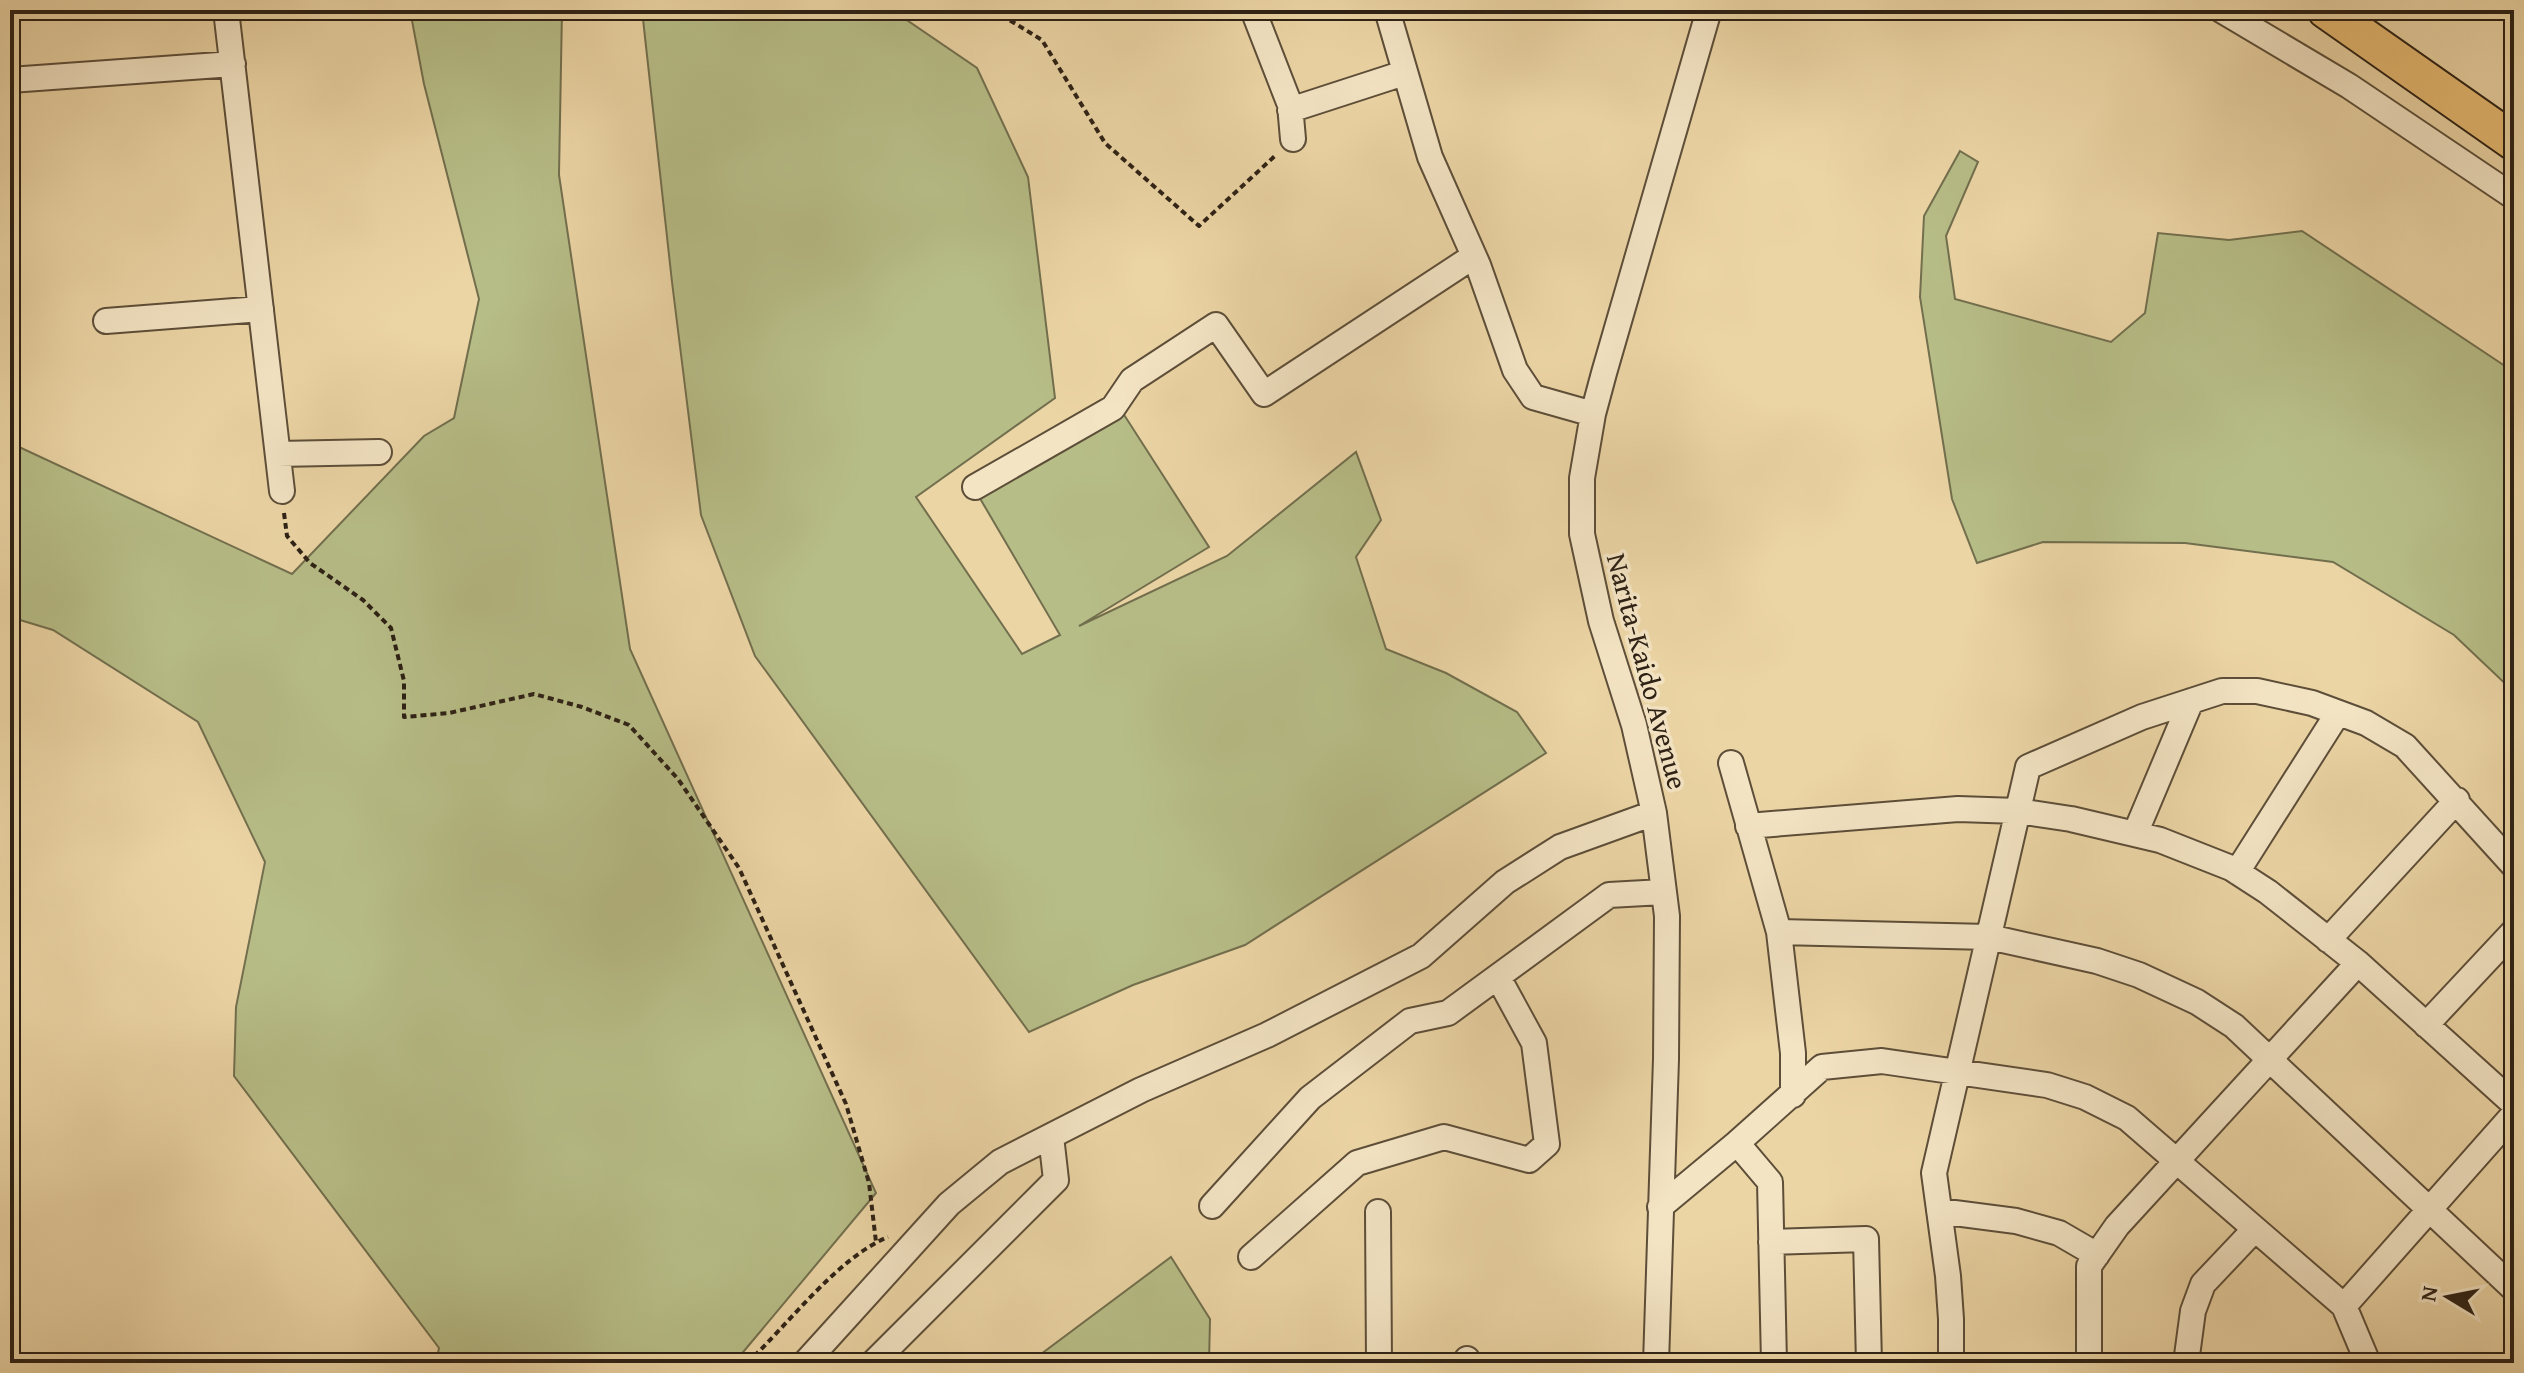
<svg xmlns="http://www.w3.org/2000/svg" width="2524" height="1373" viewBox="0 0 2524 1373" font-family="'Gentium Book Plus',serif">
<rect width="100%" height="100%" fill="#ecd5a5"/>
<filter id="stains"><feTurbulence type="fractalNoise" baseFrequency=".0025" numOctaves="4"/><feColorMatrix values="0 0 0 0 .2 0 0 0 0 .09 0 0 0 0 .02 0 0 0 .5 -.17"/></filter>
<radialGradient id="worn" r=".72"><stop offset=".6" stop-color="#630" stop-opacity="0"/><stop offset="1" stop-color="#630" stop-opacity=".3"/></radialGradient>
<path fill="#b7bd87" stroke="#726f4e" stroke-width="2" d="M410 10H562L559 175 630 649 876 1193 734 1363H436L439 1348 234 1076 236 1007 265 862 198 722 53 630 10 617V424L19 447 292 574 424 436 454 418 479 299 424 84Z
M642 10H892L977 68 1028 177 1055 398 916 497 1022 654 1060 635 978 495 1121 410 1209 547 1079 626 1227 556 1356 452 1381 520 1356 557 1386 649 1446 673 1517 712 1546 753 1245 945 1133 985 1029 1032 755 656 701 515 672 282Z
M1960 151 1978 162 1946 236 1955 299 2111 342 2145 313 2158 233 2229 240 2302 231 2514 372V692L2454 635 2333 562 2185 543 2043 542 1977 563 1952 499 1920 297 1924 216Z
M1171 1257 1210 1319 1209 1363H1029Z"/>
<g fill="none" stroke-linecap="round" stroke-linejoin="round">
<g stroke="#5d4e39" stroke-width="28">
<path id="minor" d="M226 10 282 491
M1253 10 1290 105 1293 139
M1387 10 1430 157 1478 265 1515 370 1533 397 1593 414
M2221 10 2349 86 2514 197
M10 80 233 64
M1290 110 1404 73
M106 321 261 309
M278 454 379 452
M975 487 1113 408 1132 380 1216 325 1264 394 1474 256
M1731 763 1779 932 1793 1053V1095
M1748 826 1958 809 2018 811 2071 819 2160 840 2231 868 2268 892 2358 963 2514 1104
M2135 834 2191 701
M2237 872 2338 713
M1779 932 1989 937 2097 961 2139 975 2197 1002 2234 1026 2514 1289
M2328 940 2457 800
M2426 1025 2514 931
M1737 1143 1770 1182 1774 1363
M1212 1206 1310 1098 1410 1021 1448 1013 1609 895 1663 892
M1660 1207 1737 1143 1822 1067 1882 1061 2047 1085 2085 1097 2127 1118 2344 1306 2368 1363
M1939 1211 2016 1221 2059 1233 2097 1255
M1378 1212 1379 1363
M1771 1242 1866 1239 1869 1363
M1251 1257 1357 1163 1444 1137 1529 1160 1547 1144 1534 1043 1498 977
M2344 1306 2514 1114
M1467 1359V1363
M805 1363 949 1204 1000 1162 1141 1090 1267 1035 1421 956 1505 882 1560 847 1654 813
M873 1363 1056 1180 1051 1136
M1656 1363 1666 1059 1667 916 1654 813 1634 725 1601 621 1582 534V478L1593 414 1604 373 1709 10
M1951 1363V1319L1948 1276 1934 1173 2028 767 2142 717 2222 691H2257L2312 703 2366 723 2405 746 2514 866
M2089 1363V1266L2117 1226 2358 963
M2186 1363 2193 1311 2203 1284 2255 1229"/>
</g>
<g stroke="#2d2115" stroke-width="40">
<path id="highway" d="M2326 10 2514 142"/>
</g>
<path stroke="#2d2115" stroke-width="4" stroke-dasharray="6 4" stroke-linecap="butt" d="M993 10 1042 40 1105 143 1199 226 1277 154
M284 513 287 536 310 563 363 600 391 628 404 681V717L449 713 534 694 582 707 629 725 678 779 739 868 846 1104 869 1183 876 1242
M747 1363C788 1325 837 1258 888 1237"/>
<use href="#minor" stroke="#f3e4c4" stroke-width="24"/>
<use href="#highway" stroke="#e6ba72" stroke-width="36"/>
</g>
<g text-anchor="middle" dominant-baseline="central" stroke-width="7" stroke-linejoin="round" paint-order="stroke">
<g font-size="28" fill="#2d2115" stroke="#f3e4c4">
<text transform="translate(1648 671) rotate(75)">Narita-Kaido Avenue</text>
</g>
</g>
<rect width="2524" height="1373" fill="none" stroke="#ecd5a5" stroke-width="40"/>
<rect x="12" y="12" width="2500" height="1349" fill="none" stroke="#2d2115" stroke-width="4"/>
<rect x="20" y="20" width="2484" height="1333" fill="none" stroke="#2d2115" stroke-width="2"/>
<g transform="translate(2448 1297) rotate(280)" stroke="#f3e4c4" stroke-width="6" paint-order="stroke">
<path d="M0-6L14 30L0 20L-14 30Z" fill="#2d2115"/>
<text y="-12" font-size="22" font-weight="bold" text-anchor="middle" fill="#2d2115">N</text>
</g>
<rect width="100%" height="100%" filter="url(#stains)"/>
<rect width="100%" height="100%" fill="url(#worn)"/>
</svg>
